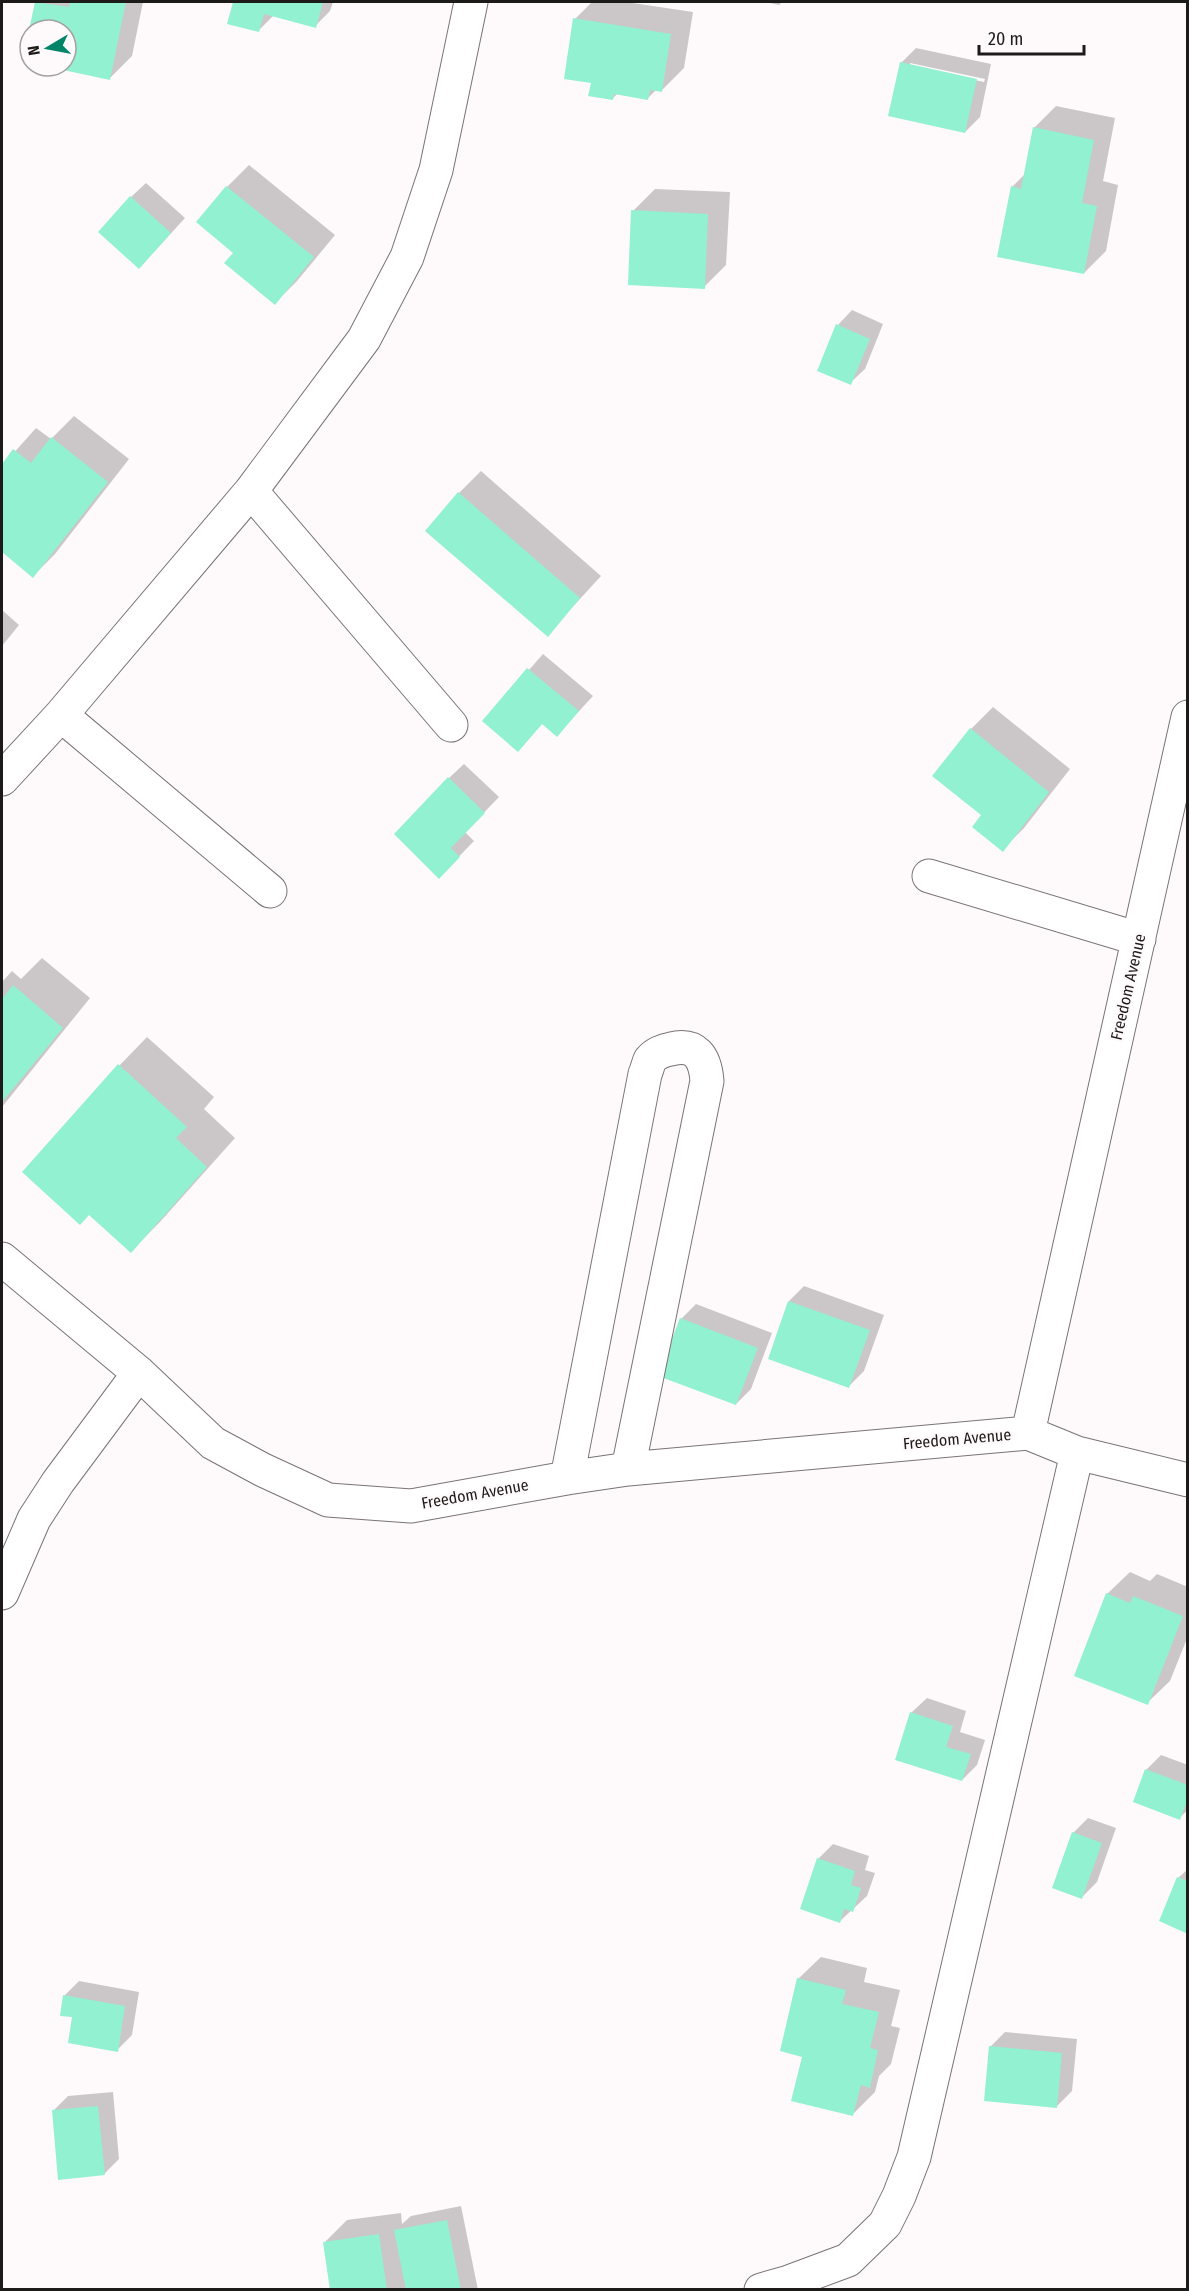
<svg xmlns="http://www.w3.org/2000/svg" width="1189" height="2291" viewBox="0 0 1189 2291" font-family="'Fira Sans Condensed',sans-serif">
<rect width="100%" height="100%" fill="#fef9fa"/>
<path fill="#0003" fill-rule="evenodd" d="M37 2H143L132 56 110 78 52 66H66V30H31Z
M234 2H333L330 11 315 26 274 15 259 30 229 23Z
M592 2H626L693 12 684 68 662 90H656L648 98 618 93 612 99 592 81 575 19Z
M765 2H782L779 5Z
M916 48 991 64 980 117 965 132 901 63ZM910 63 985 79 984 82 910 66Z
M1056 106 1115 118 1103 181 1118 185 1106 251 1084 273 1012 187 1025 174 1034 128Z
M249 165 335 235 297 281 275 303 235 252 198 222 227 187Z
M146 183 185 218 154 252 131 197Z
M655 189 730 192 726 265 704 287 633 211Z
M852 310 883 324 865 369 850 383 838 325Z
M74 416 129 459 55 554 33 576 2 551V466L36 428 51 439Z
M481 471 601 576 547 635 459 493Z
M2 610 19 625 2 646Z
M543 654 593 696 557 735 543 723 518 750 484 721Z
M993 707 1070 769 1024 828 1002 850 983 814 971 729Z
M464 764 499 797 465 832 474 841 439 877 449 778Z
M42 958 90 998 2 1107V982L12 971 21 979Z
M147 1037 214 1097 204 1109 235 1138 159 1223 131 1251 119 1066Z
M804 1286 884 1315 864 1371 849 1386 789 1301Z
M696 1304 772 1333 751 1389 736 1404 681 1319Z
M1130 1572 1150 1581 1157 1574 1188 1587V1636L1170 1681 1147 1703 1107 1594Z
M927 1698 966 1711 960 1732 985 1740 977 1765 962 1780 897 1759 912 1712Z
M1161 1755 1188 1765V1810L1179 1818 1146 1770Z
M1088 1818 1116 1828 1097 1882 1082 1897 1073 1833Z
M833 1844 869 1856 865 1870 875 1873 867 1896 840 1921 818 1859Z
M1188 1869V1932L1161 1920 1179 1877Z
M821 1957 867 1968 864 1982 900 1990 891 2026 900 2028 891 2064 879 2076 875 2092 853 2114 804 2055 798 1979Z
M79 1981 139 1992 132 2035 117 2050 74 2016 64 1996Z
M1005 2032 1077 2039 1072 2091 1057 2106 990 2047Z
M113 2092 119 2159 104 2174 53 2111 68 2096Z
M461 2206 478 2290H331L324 2243 347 2220 401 2213 402 2224 411 2216Z"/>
<path fill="#91f1d1" d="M35 2 69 7 70 2H126L110 80 49 67 66 66V30H29Z
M233 2H323L316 28 264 14 259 32 227 24Z
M573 18 671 34 662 92 650 90 648 100 614 94 613 100 588 96 591 83 564 79Z
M29 30H30V63L22 61Z
M900 62 977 79 965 133 888 116Z
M1033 127 1094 140 1082 203 1097 206 1084 274 997 257 1011 186 1021 189Z
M226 186 314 257 275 305 224 263 233 253 196 222Z
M130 196 171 233 139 269 98 232Z
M631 210 708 214 705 289 628 285Z
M836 324 870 339 851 385 817 371Z
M51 437 108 482 33 578 2 552V464L13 449 31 463Z
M458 492 580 598 548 637 425 531Z
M527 668 579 711 557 737 542 724 518 752 482 721Z
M970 728 1049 792 1003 852 972 827 981 815 932 776Z
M448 777 485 813 451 848 460 857 439 879 394 834Z
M13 985 63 1028 2 1102V999Z
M118 1064 187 1127 176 1138 207 1167 131 1253 89 1215 80 1225 22 1172Z
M788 1301 870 1330 849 1388 768 1359Z
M680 1318 758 1348 736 1405 658 1376Z
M1106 1593 1130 1603 1133 1596 1183 1616 1148 1705 1074 1676Z
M910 1712 953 1726 946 1747 971 1754 962 1781 895 1760Z
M1145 1769 1188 1785V1798L1180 1820 1133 1802Z
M1072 1832 1102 1843 1082 1899 1052 1888Z
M817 1858 855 1871 851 1885 861 1888 853 1912 844 1909 840 1923 800 1909Z
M1177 1877 1188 1881V1934L1159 1921Z
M797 1978 846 1990 842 2004 879 2012 870 2048 878 2050 870 2088 861 2085 853 2116 791 2101 802 2057 780 2051Z
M63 1995 125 2006 118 2052 68 2043 72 2017 60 2016Z
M989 2046 1062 2053 1057 2108 984 2101Z
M98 2106 105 2175 58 2180 52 2110Z
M447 2220 461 2290H406L394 2230Z
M379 2234 387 2290H330L323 2242Z"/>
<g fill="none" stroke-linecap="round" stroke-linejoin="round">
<g stroke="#7b7374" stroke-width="35">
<path id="minor" d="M251 491 451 725
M61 715 270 891
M2 779 61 715 251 491 364 339 407 257 436 170 471 2
M929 876 1139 939
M2 1259 139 1373 213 1443 263 1470 328 1500 411 1506 567 1478 628 1469 1028 1433 1077 1453 1188 1480
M1028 1433 1188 717
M567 1478 645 1074C647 1070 648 1064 650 1060 655 1054 664 1050 671 1049 696 1043 705 1057 707 1081L628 1469
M2 1593 34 1519 58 1482 139 1373
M761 2290 789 2282 848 2260 885 2224 899 2196 914 2157 1077 1453"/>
</g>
<use href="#minor" stroke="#fff" stroke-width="33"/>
</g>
<g text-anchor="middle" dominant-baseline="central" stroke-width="4.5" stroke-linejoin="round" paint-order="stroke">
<g font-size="16" fill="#1d1a1a" stroke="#fef9fa">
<text transform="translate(1128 987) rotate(-77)">Freedom Avenue</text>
<text transform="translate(957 1439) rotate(-5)">Freedom Avenue</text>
<text transform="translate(475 1494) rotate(-10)">Freedom Avenue</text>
</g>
</g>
<rect width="1189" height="2291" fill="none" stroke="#1d1a1a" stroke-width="6"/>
<g transform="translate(48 48) rotate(260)"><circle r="28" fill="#fef9fa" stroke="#a4a0a0" stroke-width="1.5"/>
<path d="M0-4.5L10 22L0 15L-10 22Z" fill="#018568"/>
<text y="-9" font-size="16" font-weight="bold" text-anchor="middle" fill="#1d1a1a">N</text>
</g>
<path d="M979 45v9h105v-9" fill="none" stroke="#1d1a1a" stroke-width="3"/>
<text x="988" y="45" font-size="18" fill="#1d1a1a" stroke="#fef9fa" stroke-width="4.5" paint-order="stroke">20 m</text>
</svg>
